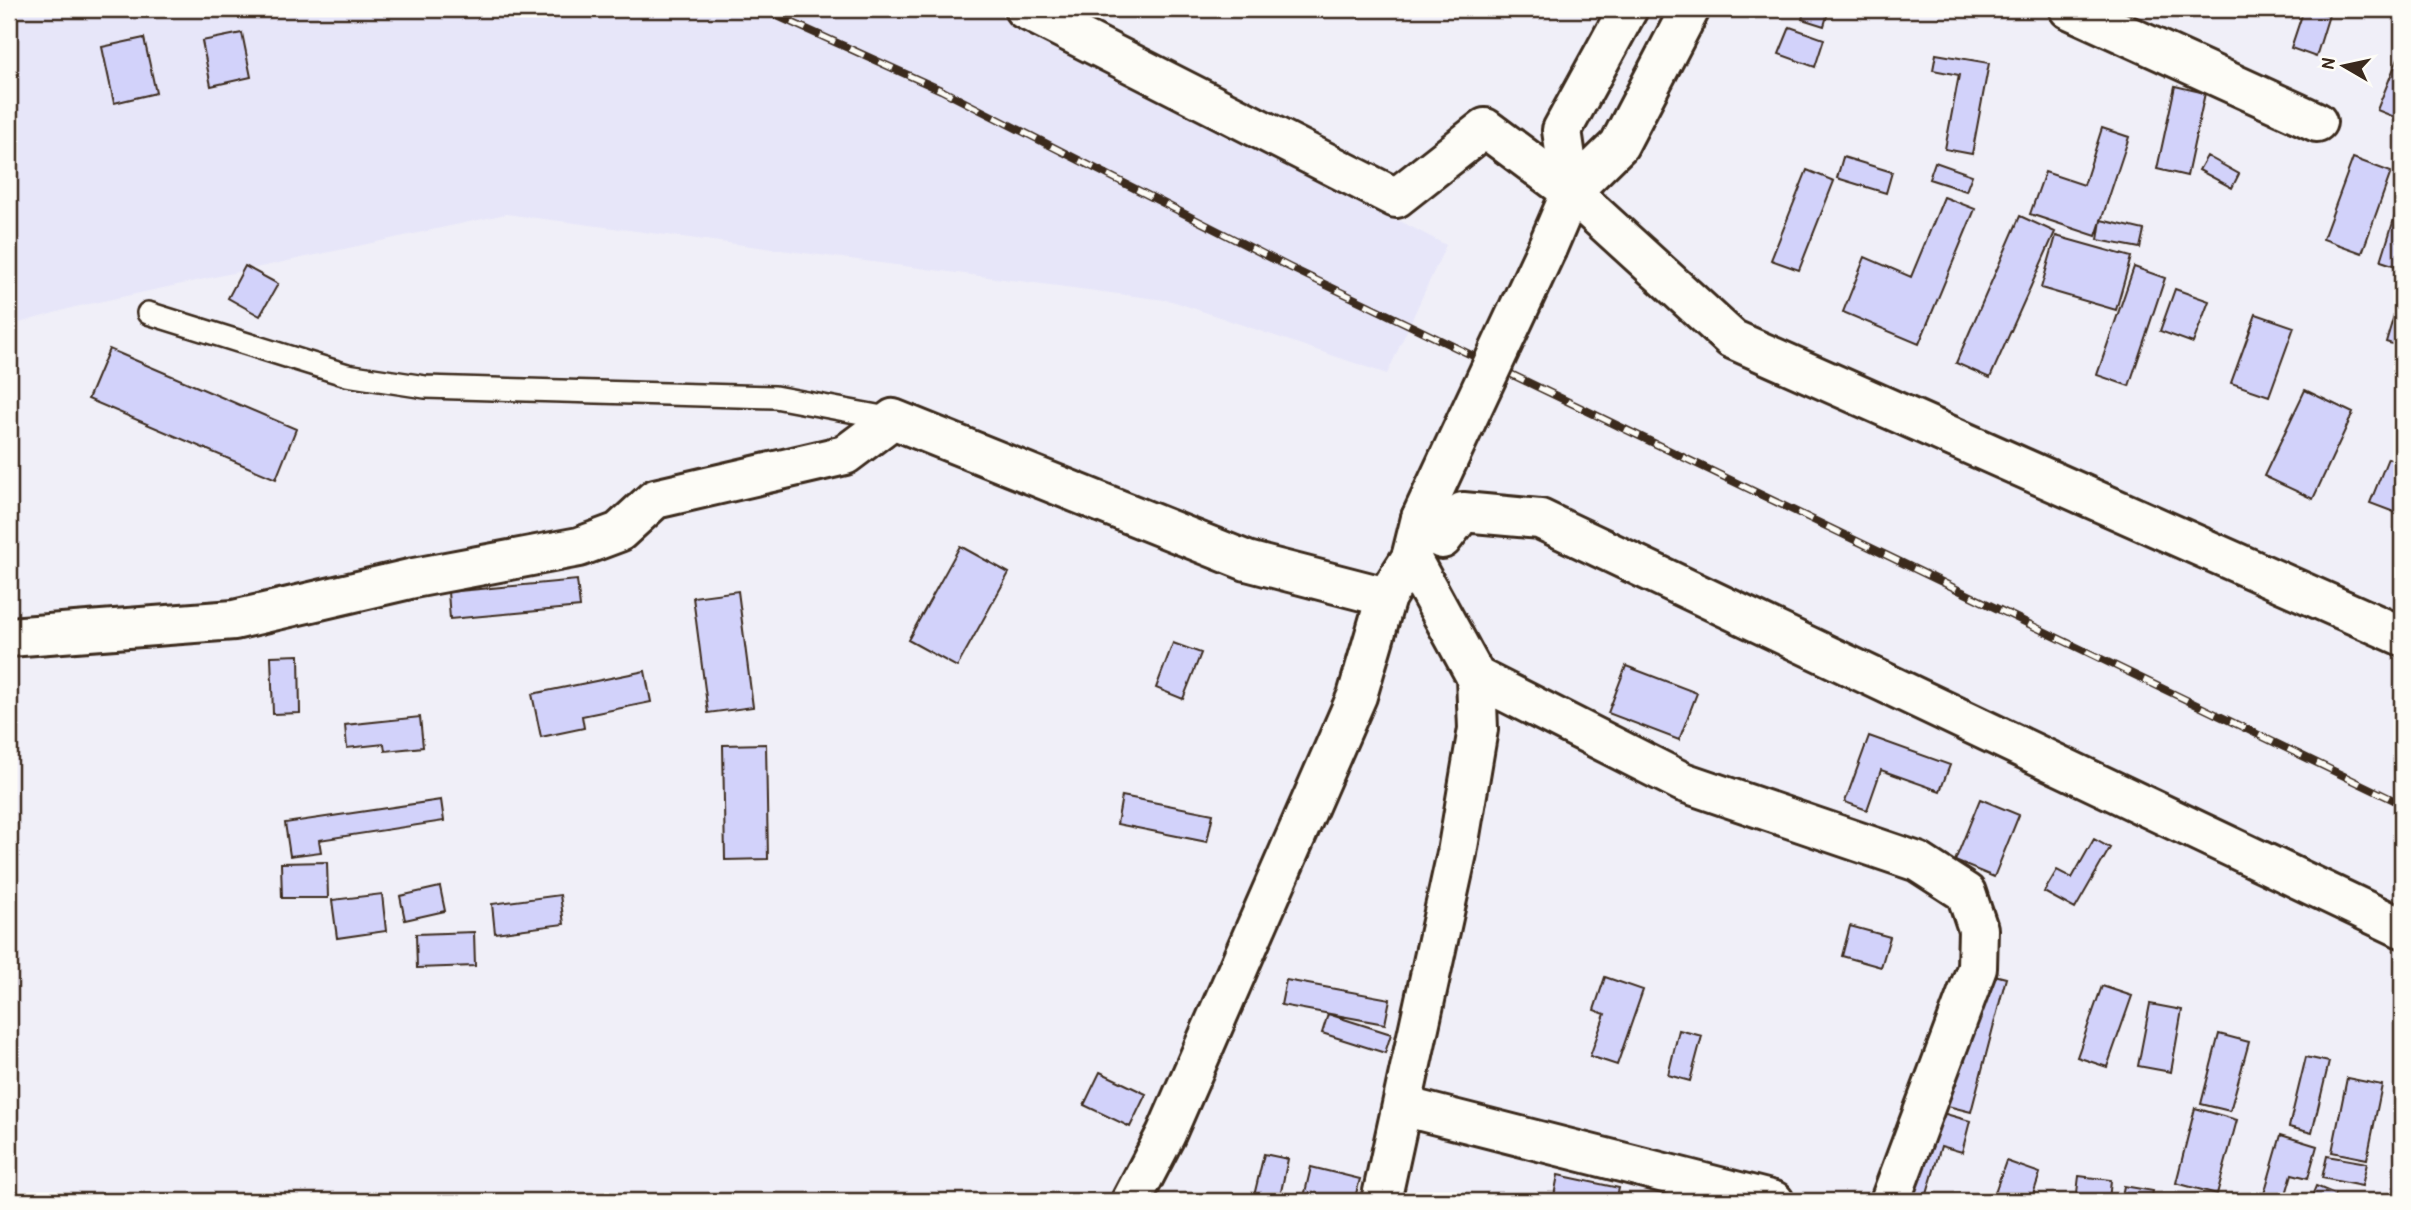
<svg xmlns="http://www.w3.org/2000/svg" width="2411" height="1210" viewBox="0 0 2411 1210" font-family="'Patrick Hand',sans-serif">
<rect width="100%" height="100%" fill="#f0eff8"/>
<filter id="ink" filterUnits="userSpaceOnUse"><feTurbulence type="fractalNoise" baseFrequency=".0143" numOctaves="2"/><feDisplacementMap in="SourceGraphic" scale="14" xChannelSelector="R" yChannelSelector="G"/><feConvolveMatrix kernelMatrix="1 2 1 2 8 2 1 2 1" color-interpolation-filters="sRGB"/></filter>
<g filter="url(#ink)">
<path fill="#e7e6f9" d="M9 9H995L1446 245 1387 374 1172 301 506 214 75 307 9 326Z"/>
<path fill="#d2d2fa" stroke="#3b2a1e" stroke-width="2" d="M1805 9H1829L1824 26 1802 19Z
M2304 9 2329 15 2316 57 2291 48Z
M1790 27 1824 39 1815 67 1779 54Z
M242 33 251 77 211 86 202 41Z
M144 38 156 93 114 103 102 47Z
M1936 54 1989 63 1972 154 1945 149 1959 75 1933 70Z
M2398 58 2402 60V120L2377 110Z
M2175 86 2205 93 2187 176 2157 169Z
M2102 128 2129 137 2096 236 2030 214 2045 172 2084 185Z
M2207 156 2239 174 2232 188 2199 170Z
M1843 157 1892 172 1886 193 1837 178Z
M2353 158 2391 172 2362 253 2323 239Z
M1935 162 1972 175 1966 191 1929 179Z
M1807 170 1834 181 1799 270 1771 260Z
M1944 197 1975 209 1919 344 1843 312 1865 257 1911 277Z
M2399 203 2402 204V268L2381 261Z
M2020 216 2055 232 1990 378 1956 363Z
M2101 220 2144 230 2140 248 2098 240Z
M2056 236 2131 257 2116 310 2041 288Z
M245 266 278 284 260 316 228 298Z
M2134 267 2165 278 2129 386 2097 375Z
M2175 289 2209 301 2193 343 2160 331Z
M2402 289V347L2386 342Z
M2256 314 2294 327 2269 396 2231 383Z
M109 349 296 429 276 479 88 399Z
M2305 390 2353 413 2313 499 2264 476Z
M2388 458 2402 464V515L2370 503Z
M960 546 1009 573 957 667 908 640Z
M577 580 580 607 450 619 448 592Z
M738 591 753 707 708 713 693 597Z
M1173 643 1201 653 1183 699 1156 688Z
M299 655 300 713 273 714 271 656Z
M1626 666 1697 693 1679 740 1608 713Z
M645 671 651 702 582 716 584 728 541 737 532 694Z
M420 717 423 747 385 751 384 744 347 748 345 725Z
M1869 736 1950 765 1940 791 1881 770 1867 810 1845 802Z
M766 744 768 859 725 860 723 745Z
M1122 796 1213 814 1207 842 1117 824Z
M1980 799 2019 815 1994 877 1955 861Z
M441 800 444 821 319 840 321 852 290 856 285 823Z
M2094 839 2110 848 2075 909 2044 892 2057 870 2072 878Z
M327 862 328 898H282L281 863Z
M440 887 445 911 405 920 400 896Z
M382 894 386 931 337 938 332 900Z
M560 895 564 924 495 933 492 904Z
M9 904H15V933H9Z
M1850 926 1890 937 1881 967 1842 956Z
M474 932 475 966 417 968 416 934Z
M1967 968 2006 978 1971 1112 1932 1102Z
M1605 977 1643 990 1617 1065 1590 1056 1605 1014 1594 1010Z
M1286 980 1390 999 1385 1024 1281 1005Z
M2102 986 2132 996 2107 1067 2077 1057Z
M2150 1004 2182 1010 2171 1072 2138 1066Z
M1328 1014 1391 1034 1385 1053 1322 1033Z
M1679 1030 1702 1036 1690 1081 1668 1075Z
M2219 1034 2249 1042 2230 1111 2201 1104Z
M2306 1057 2329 1062 2312 1133 2289 1127Z
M1100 1072 1146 1094 1130 1127 1084 1105Z
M2347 1078 2382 1085 2367 1159 2332 1152Z
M1918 1106 1970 1121 1962 1152 1941 1146 1925 1201H1892Z
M2195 1108 2237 1120 2217 1194 2176 1183Z
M2281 1135 2317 1146 2308 1178 2292 1174 2284 1201H2262Z
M1264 1154 1288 1159 1279 1201 1253 1200Z
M2327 1156 2367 1163 2362 1186 2322 1178Z
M2006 1161 2040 1173 2031 1201H2001L1993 1198Z
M1311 1167 1360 1179 1354 1201H1303Z
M1558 1175 1619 1188 1616 1201H1553Z
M2079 1176 2111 1180 2109 1201H2076Z
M2124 1186 2153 1191 2151 1201H2121Z
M2316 1186 2335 1194 2333 1201H2310Z"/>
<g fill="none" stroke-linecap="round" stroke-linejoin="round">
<g stroke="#3b2a1e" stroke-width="26">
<path id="lane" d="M148 313 347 375 425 387 775 397 893 419"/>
</g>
<g stroke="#3b2a1e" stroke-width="44">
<path id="street" d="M1024 9 1396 198 1485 128 1571 192 1732 339 2402 636
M2069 9 2317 122
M1421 518 1442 539 1463 512 1540 519 2402 928
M9 637 234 620 414 578 579 547 619 532 655 499 845 455 893 419 1247 561 1386 597
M1476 677 1683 782 1918 862 1966 893 1978 929 1977 968 1890 1201
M1402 1106 1774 1201
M1381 1201 1457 853 1478 729 1476 677 1411 558"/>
</g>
<g stroke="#3b2a1e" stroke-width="44">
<path id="secondary" d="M1571 192 1562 130 1628 9
M1547 248 1571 192 1619 145 1690 9
M1131 1201 1166 1134 1357 696 1386 597 1411 558 1421 518 1448 460"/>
</g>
<use href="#lane" stroke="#fdfcf7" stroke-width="21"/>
<use href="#street" stroke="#fdfcf7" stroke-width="38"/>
<use href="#secondary" stroke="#fdfcf7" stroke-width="38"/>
<g stroke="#3b2a1e" stroke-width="8">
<path id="rail" d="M762 9 941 90 1289 267 2402 804"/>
</g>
<use href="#rail" stroke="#fdfcf7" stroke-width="5" stroke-dasharray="16" stroke-linecap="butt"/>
<g stroke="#3b2a1e" stroke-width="44" stroke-linecap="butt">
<path id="secondary-bridge" d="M1448 460 1547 248"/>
</g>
<use href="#secondary-bridge" stroke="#fdfcf7" stroke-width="38"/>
</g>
</g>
<rect width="2411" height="1210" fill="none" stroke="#fdfcf7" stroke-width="35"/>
<rect x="18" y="18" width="2376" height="1175" fill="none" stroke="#3b2a1e" stroke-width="2.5" filter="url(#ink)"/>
<g transform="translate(2344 66) rotate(279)" stroke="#fdfcf7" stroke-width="5" paint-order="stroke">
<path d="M0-5L12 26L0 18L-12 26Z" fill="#3b2a1e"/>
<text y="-10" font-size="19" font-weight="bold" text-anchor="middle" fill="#3b2a1e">N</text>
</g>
</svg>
